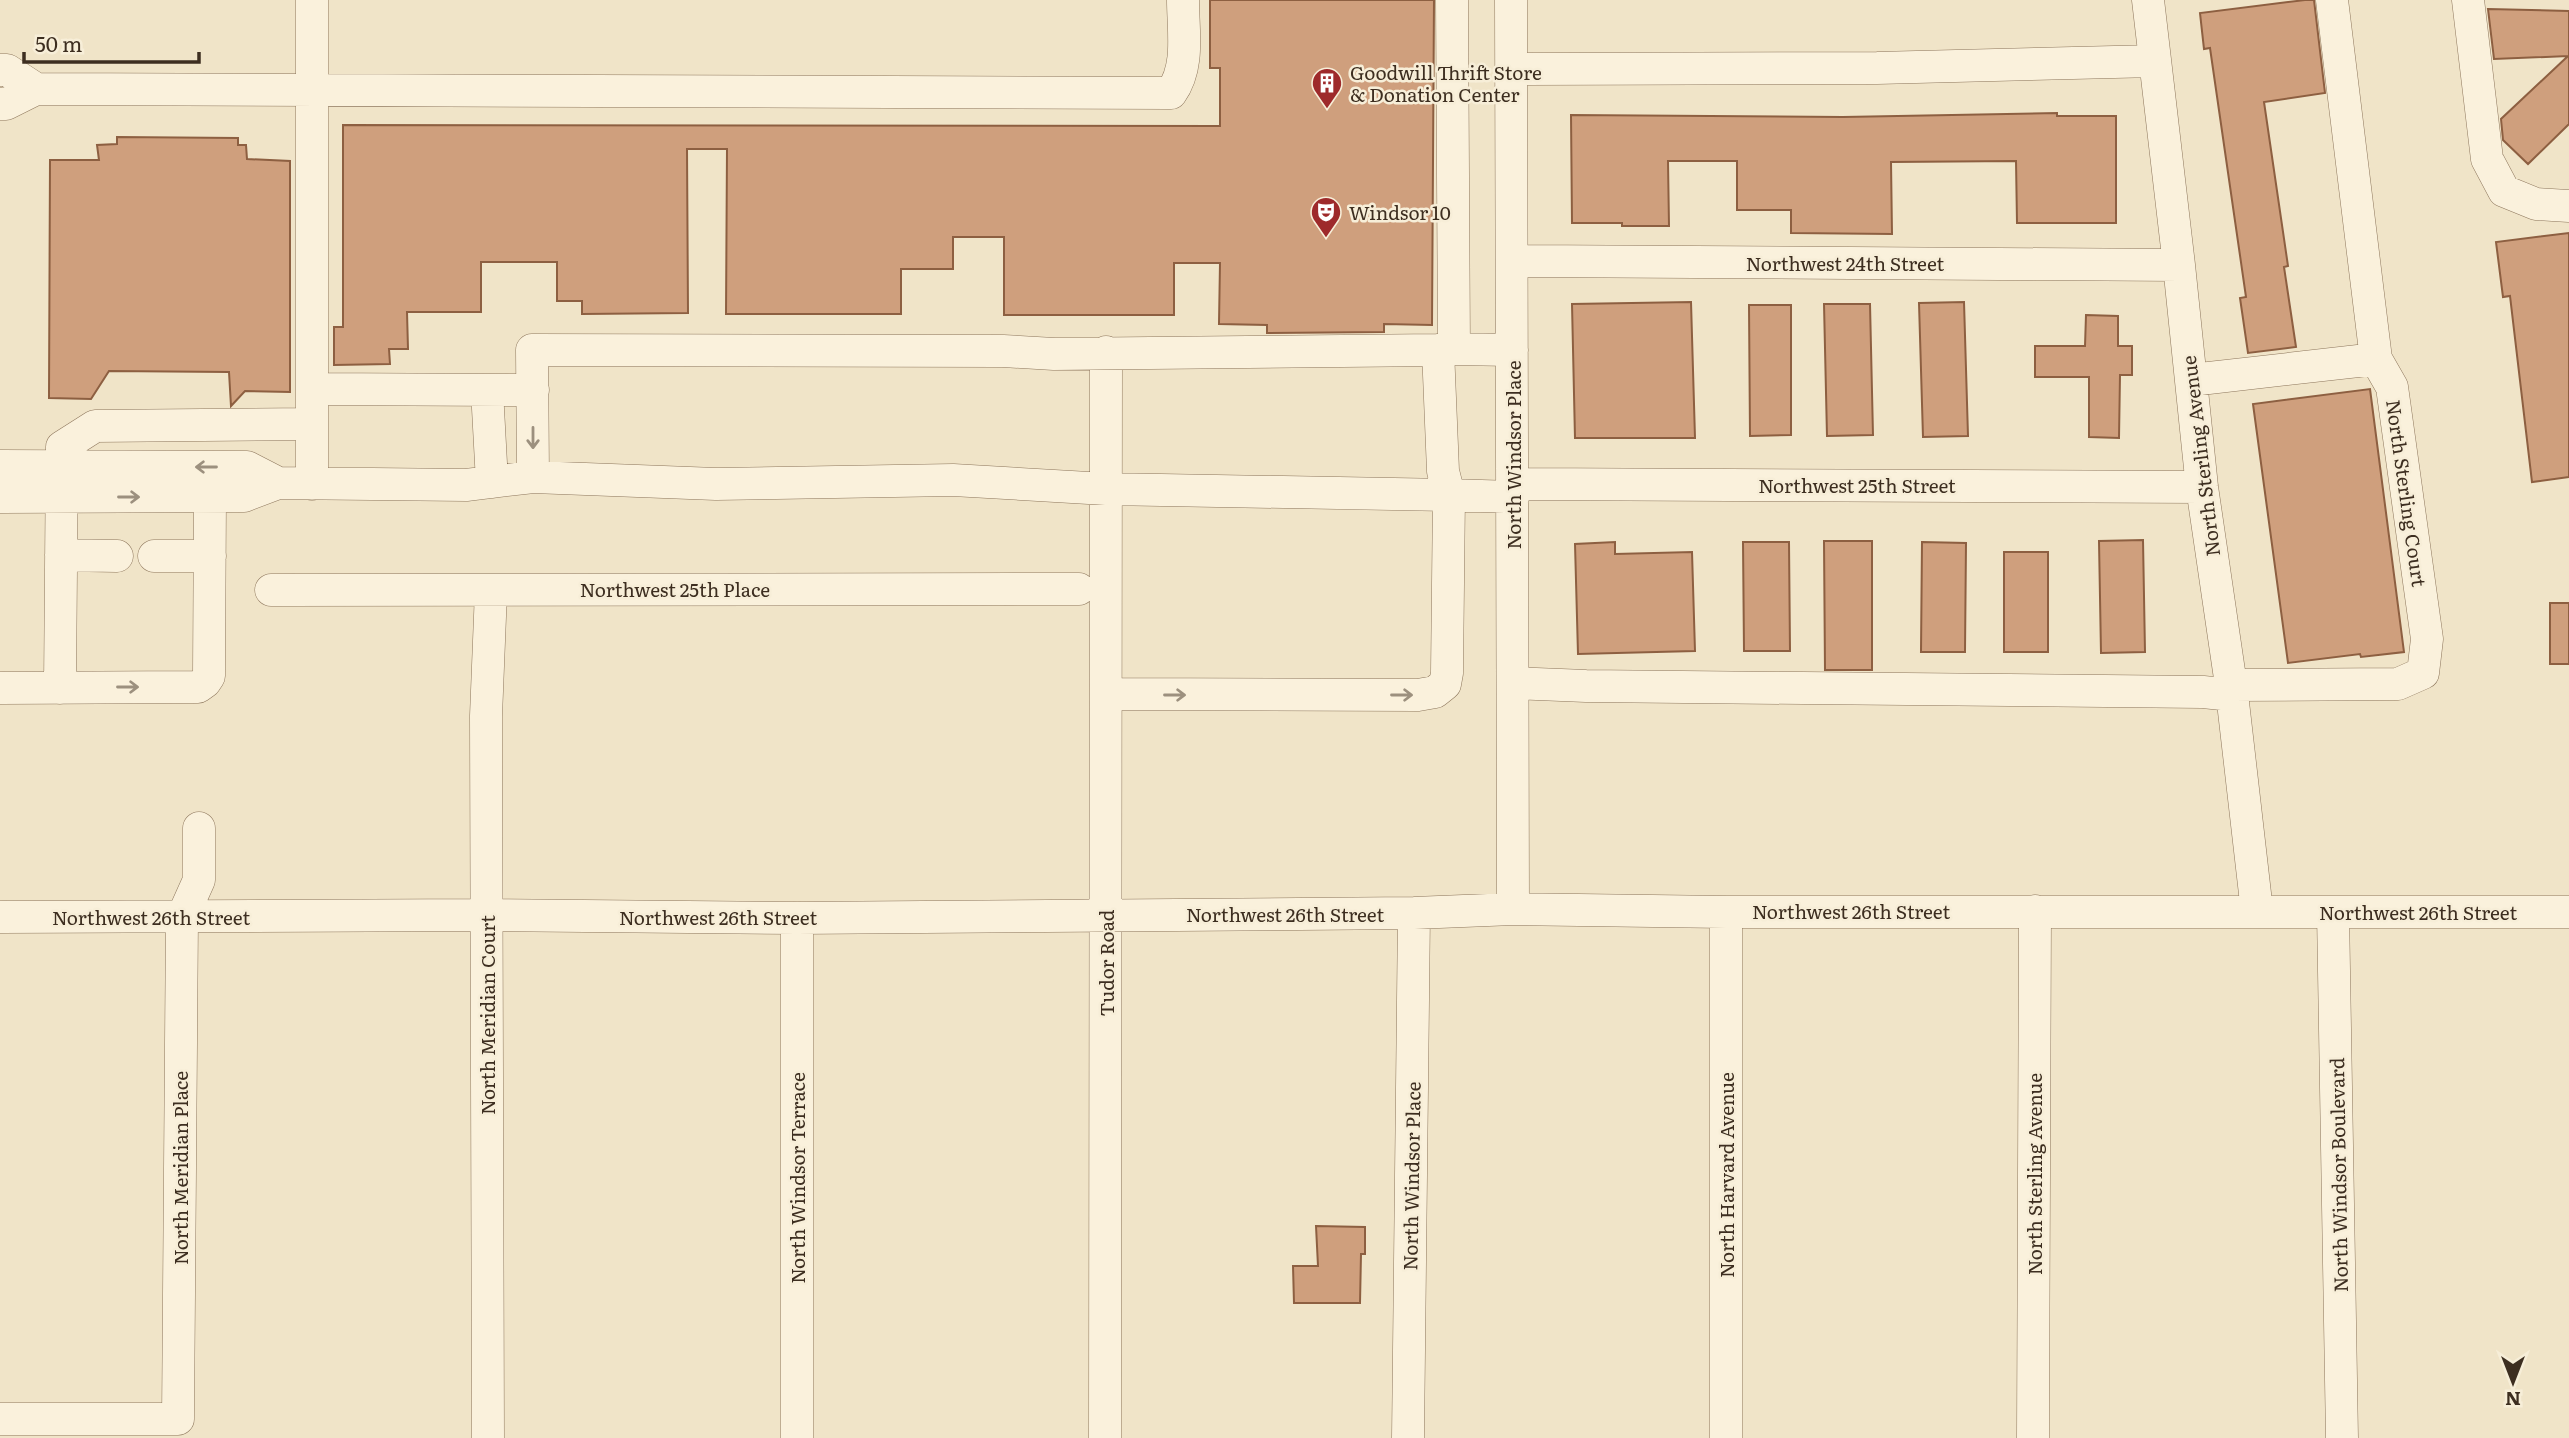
<svg xmlns="http://www.w3.org/2000/svg" width="2569" height="1438" viewBox="0 0 2569 1438" font-family="Literata,serif">
<rect width="100%" height="100%" fill="#f0e4c8"/>
<path fill="#cf9f7d" stroke="#8d5f41" stroke-width="2" d="M1210 0H1434L1432 325 1384 324V332L1267 333V325L1219 324 1220 263H1174V315H1004V237H953V269H901V314H726L727 149H687L688 313 582 314V301H557V262H481V312H407L408 349H389L390 364 334 365V327H343V125L1220 126V68H1210Z
M2305 0H2314L2325 93 2264 102 2288 266 2284 267 2296 347 2248 353 2240 298 2246 297 2210 48 2204 49 2200 13Z
M2488 9 2569 11V124L2528 164 2503 140 2501 119 2568 56 2494 59Z
M2057 113V116H2116V223H2017L2016 161 1891 162 1892 234 1791 233V210H1737V161H1668L1669 226H1622V223H1572L1571 115 1843 117Z
M117 137 238 138V145H246L247 159 290 161V392L245 391 231 406 229 372 109 371 91 399 49 398 50 160H99L97 145 117 144Z
M2569 233V477L2532 482 2510 296 2503 297 2496 242Z
M1691 302 1695 438H1575L1572 304Z
M1964 302 1968 436 1923 437 1919 303Z
M1824 304H1870L1873 435 1827 436Z
M1749 305H1791V435L1750 436Z
M2086 315 2118 316V346H2132V375H2120L2119 438 2089 437V377H2035V346H2085Z
M2370 389 2404 652 2361 657 2360 654 2288 663 2253 404Z
M2143 540 2145 652 2101 653 2099 541Z
M1824 541H1872V670H1825Z
M1615 542V554L1692 552 1695 651 1578 654 1575 544Z
M1743 542H1789L1790 651H1744Z
M1922 542 1966 543 1965 652H1921Z
M2004 552H2048V652H2004Z
M2550 603H2569V664H2550Z
M1316 1226 1365 1227V1254H1361L1360 1303H1294L1293 1266H1318Z"/>
<g fill="none" stroke-linecap="round" stroke-linejoin="round">
<g stroke="#8d765c" stroke-width="33">
<path id="minor" d="M312 0V484
M1452 0 1454 349 1512 350
M1511 0 1513 909
M2148 0 2179 265 2202 487 2231 685 2257 911
M2468 0 2487 159 2504 191 2536 204 2569 206
M1511 69 1877 68 2155 61
M0 70H7L36 89
M0 104H6L36 89 1171 93C1190 67 1183 31 1183 0
M1512 261 2179 265
M1454 349 1438 350 1443 471 1449 495 1513 497
M2191 380 2376 359
M312 389 533 390
M487 390 492 482
M0 466 247 467 278 483 244 496 0 497
M533 477 532 350 1003 351 1054 354 1438 350
M278 483 466 485 533 477 716 484 953 480 1106 489 1449 495 1447 673 1445 684 1435 692 1418 695 1107 694
M1513 484 2202 487
M61 555 117 556
M154 556H210
M271 590 1079 589
M1513 683 1586 686 2203 692 2232 695
M2231 685 2398 684 2423 673 2427 639 2392 387 2376 359 2332 0
M0 688 198 687 205 682 209 676 210 496
M60 688 62 447 95 426 312 424
M2333 912 2342 1438
M0 917 487 915 797 918 1414 913 1513 909 1726 912H2569
M797 918V1438
M0 1419H178L182 918 199 880V828
M488 1438 486 716 491 591
M1105 1438 1106 352
M1408 1438 1414 913
M1726 1438V912
M2033 1438 2035 911"/>
</g>
<use href="#minor" stroke="#faf1dc" stroke-width="32"/>
</g>
<defs><path id="oneway-shaft" d="M-6 0H5M1.5-3L5.5 0L1.5 3" fill="none" stroke-width="1.6" stroke-linecap="round" stroke-linejoin="round" transform="scale(1.75)"/></defs>
<g stroke="#9c907e">
<use href="#oneway-shaft" transform="translate(533 438) rotate(90)"/>
<use href="#oneway-shaft" transform="translate(206 467) rotate(-180)"/>
<use href="#oneway-shaft" transform="translate(129 497)"/>
<use href="#oneway-shaft" transform="translate(128 687)"/>
<use href="#oneway-shaft" transform="translate(1175 695)"/>
<use href="#oneway-shaft" transform="translate(1402 695)"/>
</g>
<defs>
<g id="building-pin" transform="scale(1.575)"><path d="M0 17L-7.5 6A9.5 9.5 0 1 1 7.5 6Z" fill="#9e2a2b" stroke="#f7eed8"/><path d="M-4-6H4V6H1V3H-1V6H-4ZM-2.5-4.3h1.7v1.8h-1.7ZM.8-4.3h1.7v1.8H.8ZM-2.5-1h1.7V.8h-1.7ZM.8-1h1.7V.8H.8Z" fill="#fff"/></g>
<g id="theatre-pin" transform="scale(1.575)"><path d="M0 17L-7.5 6A9.5 9.5 0 1 1 7.5 6Z" fill="#9e2a2b" stroke="#f7eed8"/><path d="M-5-5.5Q0-4 5-5.5V0Q5 5 0 6Q-5 5-5 0ZM-3.3-2.5H-1v1.5H-3.3ZM1-2.5H3.3v1.5H1ZM-2.8 1Q0 5.5 2.8 1Z" fill="#fff"/></g>
</defs>
<g fill-rule="evenodd">
<use href="#building-pin" x="1327" y="83"/>
<use href="#theatre-pin" x="1326" y="212"/>
</g>
<g text-anchor="middle" dominant-baseline="central" stroke-width="5" stroke-linejoin="round" paint-order="stroke">
<g font-size="19" fill="#3d2e20" stroke="#f7eed8" text-anchor="start">
<text x="1350" y="72">Goodwill Thrift Store<tspan x="1350" dy="22">&amp; Donation Center</tspan></text>
<text x="1349" y="212">Windsor 10</text>
</g>
<g font-size="19" fill="#3d2e20" stroke="#f7eed8">
<text x="1845" y="263">Northwest 24th Street</text>
<text transform="translate(1513 455) rotate(-90)">North Windsor Place</text>
<text transform="translate(2200 456) rotate(-97)">North Sterling Avenue</text>
<text x="1857" y="485">Northwest 25th Street</text>
<text transform="translate(2407 493) rotate(82)">North Sterling Court</text>
<text x="675" y="589">Northwest 25th Place</text>
<text x="1851" y="911">Northwest 26th Street</text>
<text x="2418" y="912">Northwest 26th Street</text>
<text x="1285" y="914">Northwest 26th Street</text>
<text x="151" y="917">Northwest 26th Street</text>
<text x="718" y="917">Northwest 26th Street</text>
<text transform="translate(1106 963) rotate(-90)">Tudor Road</text>
<text transform="translate(487 1015) rotate(-90)">North Meridian Court</text>
<text transform="translate(180 1168) rotate(-90)">North Meridian Place</text>
<text transform="translate(2034 1174) rotate(-90)">North Sterling Avenue</text>
<text transform="translate(1726 1175) rotate(-90)">North Harvard Avenue</text>
<text transform="translate(2338 1175) rotate(-91)">North Windsor Boulevard</text>
<text transform="translate(1411 1176) rotate(-89)">North Windsor Place</text>
<text transform="translate(797 1178) rotate(-90)">North Windsor Terrace</text>
</g>
</g>
<g transform="translate(2513 1382) rotate(180)" stroke="#f7eed8" stroke-width="5" paint-order="stroke">
<path d="M0-5L12 26L0 18L-12 26Z" fill="#3d2e20"/>
<text y="-10" font-size="19" font-weight="bold" text-anchor="middle" fill="#3d2e20">N</text>
</g>
<path d="M24 52v10h175v-10" fill="none" stroke="#3d2e20" stroke-width="3.5"/>
<text x="35" y="52" font-size="21" fill="#3d2e20" stroke="#f7eed8" stroke-width="5" paint-order="stroke">50 m</text>
</svg>
